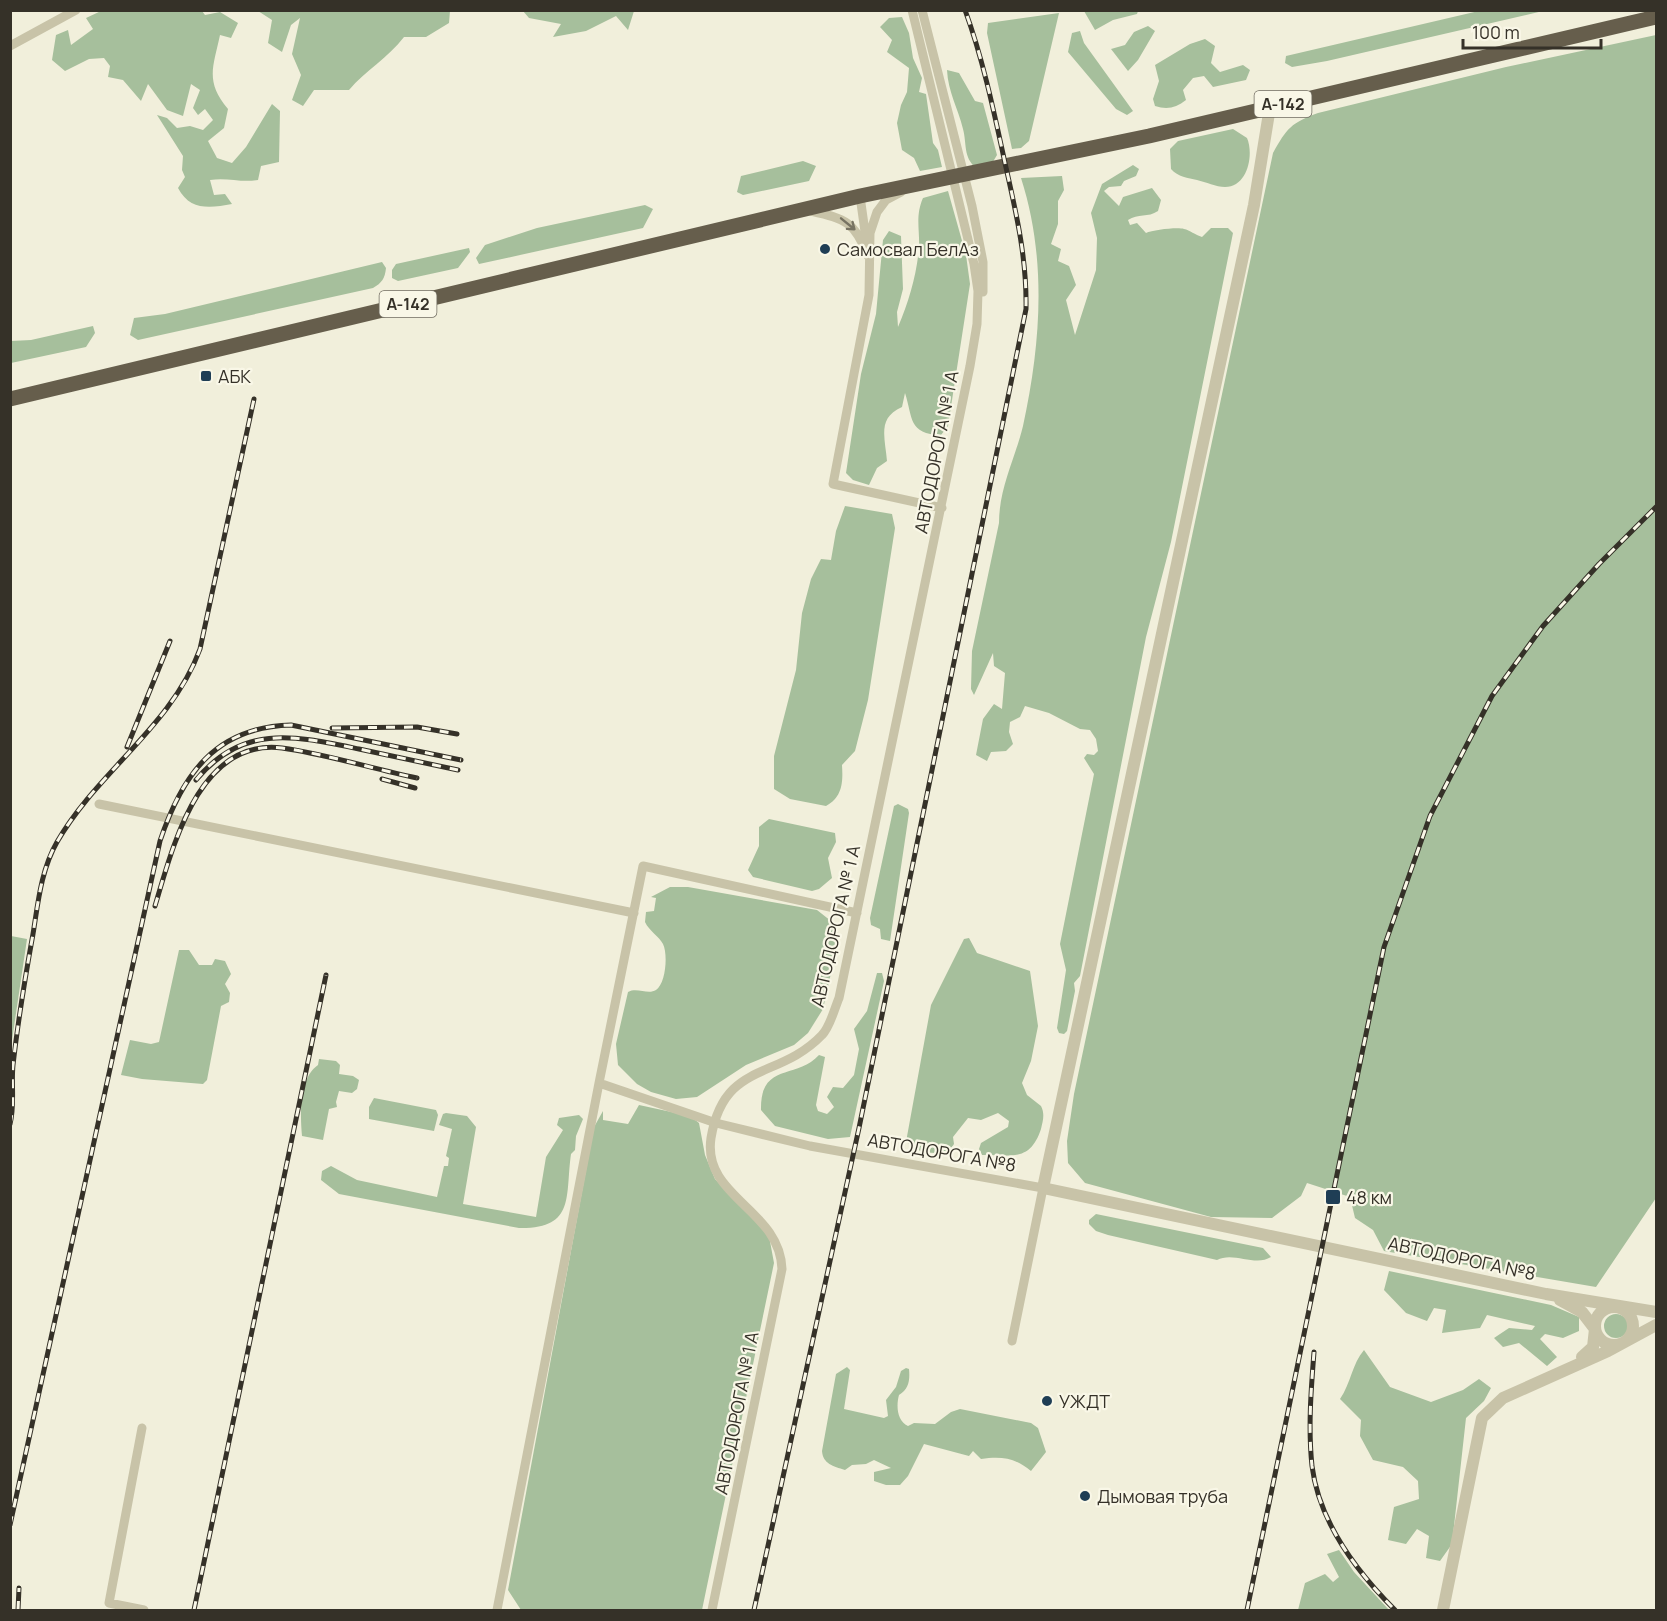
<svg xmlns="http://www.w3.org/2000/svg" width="1667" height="1621" viewBox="0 0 1667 1621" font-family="Manrope,sans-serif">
<rect width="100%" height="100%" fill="#f1efdb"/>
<path fill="#a6bf9c" d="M1483 10 1543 11 1327 61 1292 67 1285 63 1286 56Z
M202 11 205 15 220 12 238 23 231 38 220 35C213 68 205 81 228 109L224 128 208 141 217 158 232 163 246 147 272 104 280 111 279 162 261 166 258 180C241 183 227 177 210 180L214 195 225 194 232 204C210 208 190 211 178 188L185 177 182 170 183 156 157 115 167 118 177 128 190 126 203 130 213 120 205 109 198 115 193 108 200 90 191 84 183 116 167 110 148 84 141 101 123 80 108 77 110 66 104 58 89 59 65 71 52 60 56 35 68 30 71 45 93 29 86 18 101 11Z
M258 11 450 10V11L449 23 426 37H404C388 58 366 70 349 90H314L303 106 292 100 301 75 292 54 300 18 291 25 282 52 268 43 272 20Z
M523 11H634L628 30 616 16 586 31 553 37 561 24 529 18Z
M1084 11V10L1138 11 1137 14 1113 20 1095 30Z
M1059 13 1029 141 1021 148 1012 149 987 33 988 23Z
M902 17 909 33 913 58 922 78 919 92 926 94 933 143 938 150 942 167 920 171 914 158 902 150 897 123 901 105 907 92 909 68 887 52 892 40 880 27 889 18Z
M1148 26 1155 31 1138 60 1128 71 1111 49 1125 45 1134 32Z
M1080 31 1084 43 1133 111 1127 115 1116 109 1068 52 1072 33Z
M1656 35V1198L1596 1287 1384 1251 1373 1230 1355 1218 1350 1197 1307 1183 1301 1196 1272 1218 1211 1217 1085 1183 1068 1163 1067 1141 1074 1094 1273 153C1287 128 1291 123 1318 113L1506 67Z
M1205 39 1215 46 1211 63 1220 72 1243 65 1250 70 1246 80 1213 87 1204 76 1193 78 1183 90 1186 100C1176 108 1167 110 1155 106L1153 99 1159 81 1155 65 1190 44Z
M947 70 959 73 975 101 983 103 997 155 991 165 976 168C963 157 967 144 963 129 958 108 948 92 947 70Z
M1233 129 1247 138C1254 154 1248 187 1225 187 1216 187 1206 182 1197 180 1188 178 1178 177 1171 169L1170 149 1178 141Z
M803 161 816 166 809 181 743 195 737 192 741 176Z
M1133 165 1139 169 1136 176 1124 181 1121 186 1109 187 1104 191 1119 206 1123 197 1152 188 1161 200 1158 211C1148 218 1138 213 1128 220L1130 225 1137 223 1146 233C1153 230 1177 227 1184 229 1190 230 1195 235 1202 237L1211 228H1228L1233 233 1171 542 1146 637 1080 976 1074 983 1075 991 1067 1031 1064 1034 1059 1033 1057 1028 1066 970 1060 944 1094 774 1084 758 1087 754 1094 755 1098 751 1096 739 1090 730 1080 729 1049 713 1025 706 1020 717 1010 722 1009 732 1013 744 1006 751 991 752 987 761 976 755 983 719 994 704 1002 709 1005 673 994 666 993 653 974 695 971 689 972 651 999 523C999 488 1015 459 1023 426 1041 343 1047 259 1021 178L1062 176 1064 190 1058 201V224L1051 244 1061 249 1058 261 1069 266 1076 285 1066 300 1075 335 1096 270 1097 238 1091 213 1102 184Z
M948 191 966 255 970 284 948 426 941 435C908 434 913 418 905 393L902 407C877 418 885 437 887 461L877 468 869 485 853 480 846 473 861 374 876 314 883 240 889 231 901 236 903 289 897 312 898 327C909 301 916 277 919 249 920 230 915 216 923 198Z
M645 205 653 209 643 228 479 264 476 258 485 245 537 228Z
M469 248 470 252 458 268 398 281 392 278V270L396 264Z
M382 262 386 268C385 278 382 283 373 288L138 340 130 335 134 318 165 314Z
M93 326 95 333 86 347 11 363V341L31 340Z
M845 506 892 514 895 528 868 700 855 751 842 765C843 781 843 797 826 806L790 799 774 789V756L796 670 802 613 811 579 821 559 831 560 836 531Z
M898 804 908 809 909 813 890 941 881 939 880 929 871 925 870 918 894 806Z
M769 819 835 833 836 842 828 858 832 878 819 889 812 891 753 877 748 870 759 846V827Z
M670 887H688L817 910 836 925 839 937 823 1009 808 1033 794 1045 746 1065 697 1097 676 1099 651 1092 637 1084 618 1065 616 1044 628 992C637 987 648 995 656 990 666 983 668 954 663 944 659 936 649 931 645 922L646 912 654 911 656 898 651 897Z
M11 936 27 939 11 1047 10 936Z
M969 938 977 953 1030 971 1038 1026 1031 1061 1022 1083 1027 1095 1041 1106C1045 1114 1043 1120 1041 1129 1030 1162 1012 1155 982 1155L979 1149 981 1143 1008 1127 1009 1121 998 1113 981 1120 968 1118 953 1137 954 1144 947 1154 922 1152 906 1142 931 1005 964 939Z
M179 950H189L199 965H212L215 959 225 961 231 974 225 984 230 993 229 1002 221 1006 207 1080 203 1084 142 1079 121 1075 130 1040 151 1044 159 1042Z
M877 973H882L884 981 850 1137 828 1139 775 1126 761 1110C760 1062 796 1080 819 1055L825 1057 816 1105 818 1111 827 1114 834 1107 827 1097 833 1087 843 1088 854 1075 859 1049 854 1029 867 1011Z
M319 1059 336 1061 340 1065 339 1074 353 1076 359 1080 357 1089 352 1093 339 1091 336 1102 337 1107 329 1109 323 1140 302 1136C300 1114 299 1078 318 1065Z
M374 1098 436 1110 438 1115 434 1131 369 1119V1107Z
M639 1105 690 1116 699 1123 705 1155 715 1179 769 1236 774 1263 702 1610H521L508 1590 594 1127 603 1111V1120L628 1124Z
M446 1113 467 1116 476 1127 463 1204 536 1217 546 1157 563 1130 557 1125 559 1118 579 1115 583 1119 576 1136 575 1150 571 1154C565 1196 576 1229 519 1228L339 1194 321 1180 322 1171 331 1166 357 1180 437 1197 444 1166H448L449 1158 446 1156 452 1129 439 1125 443 1114Z
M1096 1214 1263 1248 1271 1257C1255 1267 1233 1251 1217 1260L1108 1235 1096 1231 1089 1224V1220Z
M1389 1271 1551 1305 1579 1317V1331L1563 1338 1545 1334 1540 1339 1557 1357 1547 1366 1519 1343 1503 1347 1494 1338 1509 1328 1532 1330 1535 1326 1487 1315 1480 1328 1442 1333 1446 1310 1434 1308 1427 1321 1406 1313 1384 1290Z
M1604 1326a12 12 0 1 1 24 0a12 12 0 1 1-24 0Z
M1364 1350 1390 1387 1431 1402 1463 1390 1479 1379 1491 1388 1484 1401 1466 1418 1452 1544 1440 1561 1426 1558 1429 1536 1417 1529 1406 1544 1388 1540 1394 1507 1419 1499 1418 1481 1403 1467 1373 1460 1360 1436 1361 1420 1340 1399C1351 1383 1352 1364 1364 1350Z
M847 1367 850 1370 844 1409 884 1418 888 1416 886 1400 896 1387 901 1371 906 1368 909 1369C910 1380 909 1389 899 1395 896 1406 897 1421 908 1426L914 1423 935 1424 951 1412 960 1409 1031 1423 1038 1428 1046 1452 1031 1471C1015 1458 1002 1456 981 1459L973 1451 969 1456 924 1444 908 1476 900 1485H886L874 1481V1472L891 1468 874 1460 866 1464 852 1465 845 1470C833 1466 823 1464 822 1451L836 1374Z
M1339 1550 1354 1572 1389 1610H1298L1305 1583 1325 1574 1333 1582 1339 1577 1327 1554Z"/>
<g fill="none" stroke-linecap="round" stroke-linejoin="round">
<path stroke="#c8c3a8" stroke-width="9" d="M922 10 972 206 983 262V292
M10 46 76 10
M901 192 886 200 877 212 870 233 869 295 833 484 942 508
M860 196 866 239
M811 211C846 219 855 222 868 256
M99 804 634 913
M599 1083 716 1123 810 1146 1043 1188 1012 1341
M142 1428 109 1603 144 1610
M497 1610 599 1083 643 866 857 913
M712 1610 782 1269C780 1209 702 1197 711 1138 724 1060 778 1081 822 1035 830 1027 834 1010 839 998L970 366 977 324 978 291 974 264 912 10"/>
<path stroke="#c8c3a8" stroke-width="12" d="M1270 107 1254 205 1043 1188 1546 1294 1656 1312
M1560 1300 1582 1312 1595 1329 1593 1347 1582 1357
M1595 1326a19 19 0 1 1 38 0a19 19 0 1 1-38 0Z
M1443 1610 1482 1418 1503 1398 1608 1351 1656 1325"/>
<path stroke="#665e4c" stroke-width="15" d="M10 399 860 196 1149 136 1656 17"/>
<g stroke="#353128" stroke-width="5">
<path id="rail" d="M332 728 417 727 457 734
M127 747 170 641
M382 779 415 788
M196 780C243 723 296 736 359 749 392 756 425 763 458 770
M155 906C173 846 199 738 282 748 326 754 373 769 417 778
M10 1124C15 1105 11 1084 13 1065 18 1021 25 978 33 934 38 903 41 870 57 842 97 772 172 726 200 649L254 399
M1314 1352C1311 1390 1308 1428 1312 1466 1319 1522 1357 1572 1395 1610
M10 1525 160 841C182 775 215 727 291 725L461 760
M18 1610 19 1588
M194 1610 326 975
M754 1610 859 1128 1026 309C1027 258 1016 212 1005 163 994 112 983 59 965 10
M1247 1610 1384 947 1430 816 1492 696 1543 626 1599 564 1656 507"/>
</g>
<use href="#rail" stroke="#f9f7e7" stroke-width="3" stroke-dasharray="9" stroke-linecap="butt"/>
</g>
<defs><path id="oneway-shaft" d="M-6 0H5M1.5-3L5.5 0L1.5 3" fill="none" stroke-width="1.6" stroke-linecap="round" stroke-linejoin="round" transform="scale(1.5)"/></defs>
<use stroke="#777362" href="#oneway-shaft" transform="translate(848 224) rotate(39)"/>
<g fill="#1f3e55" stroke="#f9f7e7" stroke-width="2">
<circle cx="825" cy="249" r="6"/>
<rect x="200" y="370" width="12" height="12" rx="3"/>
<rect x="1325" y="1189" width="16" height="16" rx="3"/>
<circle cx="1047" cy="1401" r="6"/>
<circle cx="1085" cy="1496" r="6"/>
</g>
<g text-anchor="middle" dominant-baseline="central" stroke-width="4.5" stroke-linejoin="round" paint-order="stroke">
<g fill="#f9f7e7" stroke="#706c61" stroke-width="1.5">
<rect x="1254.5" y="91" width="57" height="26" rx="4.5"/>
<rect x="379.5" y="291" width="57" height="26" rx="4.5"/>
</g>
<g font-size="16" font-weight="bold" fill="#353128">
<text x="1283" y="104">А-142</text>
<text x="408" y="304">А-142</text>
</g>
<g font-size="18" fill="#353128" stroke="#f9f7e7" text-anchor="start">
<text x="837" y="249">Самосвал БелАз</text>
<text x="218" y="376">АБК</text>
<text x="1346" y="1197">48 км</text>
<text x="1059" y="1401">УЖДТ</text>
<text x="1097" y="1496">Дымовая труба</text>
</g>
<g font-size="18" fill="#353128" stroke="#f9f7e7">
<text transform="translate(936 452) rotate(-79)">АВТОДОРОГА № 1 А</text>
<text transform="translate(835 926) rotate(-77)">АВТОДОРОГА № 1 А</text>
<text transform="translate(942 1152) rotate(10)">АВТОДОРОГА №8</text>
<text transform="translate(1462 1258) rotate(12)">АВТОДОРОГА №8</text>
<text transform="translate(736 1413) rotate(-79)">АВТОДОРОГА № 1 А</text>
</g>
</g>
<rect width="1667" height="1621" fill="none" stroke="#353128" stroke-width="24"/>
<path d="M1463 39v9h138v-9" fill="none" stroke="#353128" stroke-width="3"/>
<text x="1472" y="39" font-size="18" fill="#353128" stroke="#f9f7e7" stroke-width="4.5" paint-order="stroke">100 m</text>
</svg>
